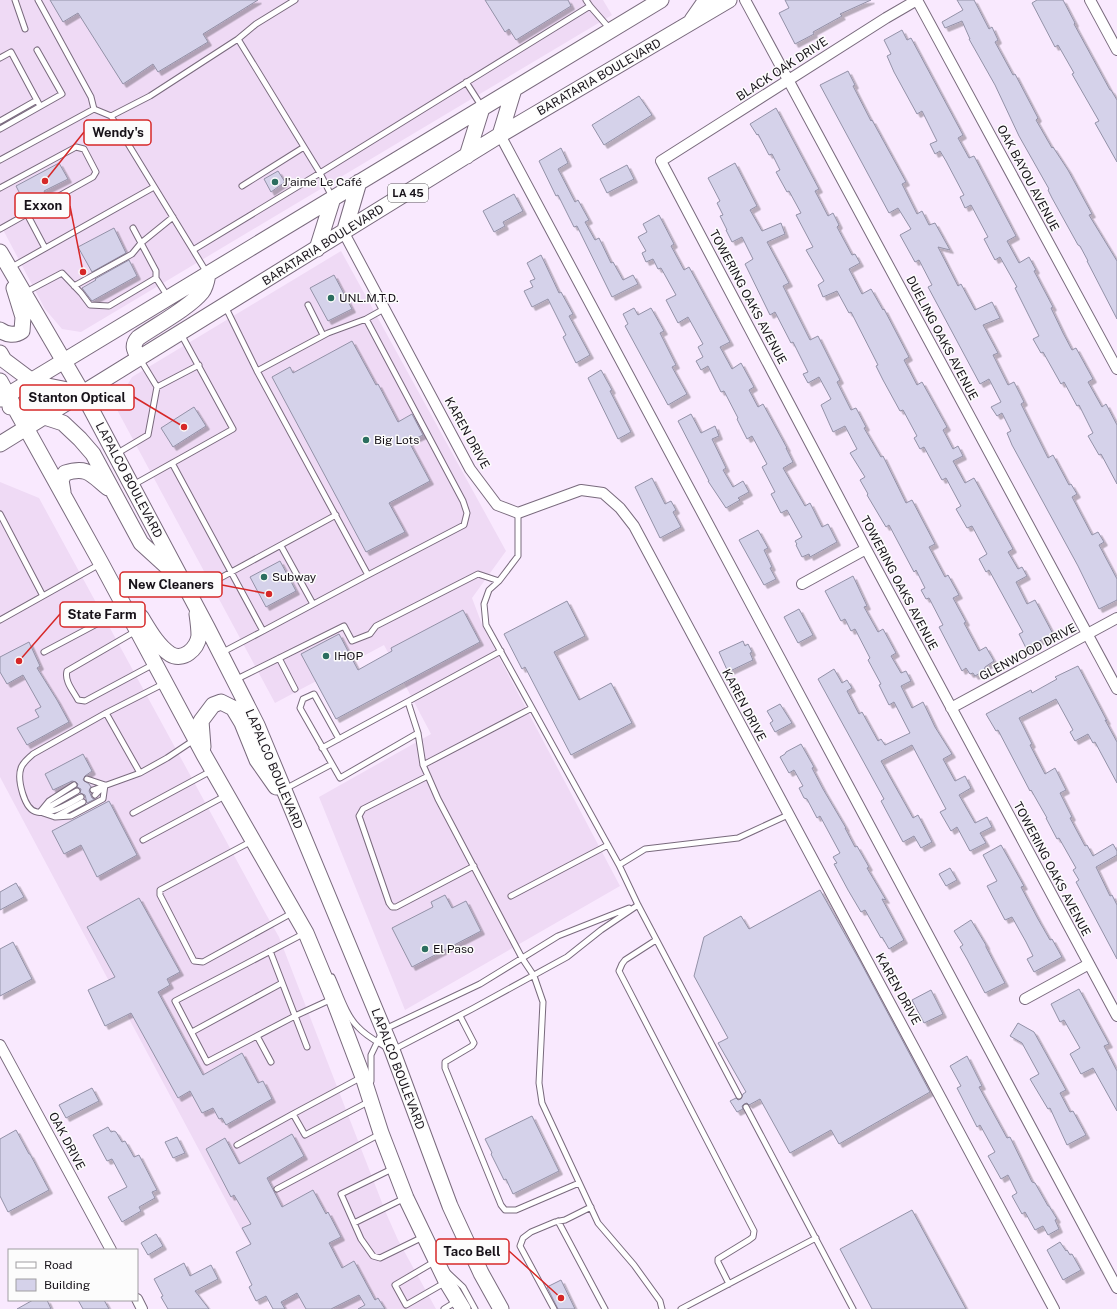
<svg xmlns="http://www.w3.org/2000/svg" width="1117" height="1309" viewBox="0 0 1117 1309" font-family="'Public Sans',sans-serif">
<defs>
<filter id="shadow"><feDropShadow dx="3.5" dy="3.5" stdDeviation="0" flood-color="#0004"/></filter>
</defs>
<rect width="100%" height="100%" fill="#f9e9fe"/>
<path fill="#efdaf5" d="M0 0H603L612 15 81 332 62 329 45 309 0 224Z
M341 251 506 551 472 598 483 627 620 886 405 1010 319 797 431 734 384 645 275 703 115 406 132 377Z
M0 482 39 498 267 916 279 937 386 1213 398 1240 436 1309H284L0 777Z"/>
<path fill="#d5d2ea" stroke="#9391a7" filter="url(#shadow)" d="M50 0H258L203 34 208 42 158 72 153 64 123 84 78 13 63 22Z
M485 0H568L571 6 516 40 509 29 505 32Z
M785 0H871L840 14 842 16 813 32 814 34 795 44 779 13 789 8Z
M957 0H974L989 29 992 27 998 40 995 42 1013 75 1015 74 1038 118 1036 120 1052 148 1053 147 1068 170 1092 214 1089 215 1117 261V319L1087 261H1088L1080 246 1078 245 1052 198 1048 190 1049 189 1019 136 995 85 969 39H970L962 21 945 28 942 22 963 10Z
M1037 0H1063L1075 23 1074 24 1110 90H1111L1117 100V162L1095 123 1099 121 1072 74 1074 73 1058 45 1055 47 1032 3Z
M902 30 907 40 911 38 963 135 958 138 969 158 974 156 1016 236 1007 241 1019 263 1029 257 1036 270 1034 271 1053 307 1051 308 1063 333 1072 350 1076 348 1093 379 1088 382 1102 407 1106 404 1117 425V484L1101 454 1099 455 1088 436 1093 433 1079 405 1077 406 1064 382 1061 384 1043 352 1041 353 1033 339 1039 336 1015 288 1017 287 1000 257 995 260 984 239 988 237 971 205 965 208 960 197 964 195 946 161 940 151 935 154 930 144 937 141 922 111 917 114 894 72 887 56 891 54 884 40Z
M848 71 855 85 853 86 871 121 872 120 906 182 902 184 917 214 922 211 929 225 935 223 950 250 938 247 958 286 961 284 975 310 992 302 1000 318 983 325 998 353 993 355 1008 385 1014 382 1024 402 1021 404 1048 458 1053 455 1069 485 1071 484 1077 494 1072 497 1092 535 1098 532 1104 542 1099 545 1117 579V600L1099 609 1078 566 1012 445 1007 433 1011 431 1002 413 997 416 991 407 1001 402 989 379 980 384 928 287 932 285 919 260 915 262 900 235 911 229 898 208 889 213 820 85Z
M639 96 652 115 604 145 592 125Z
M776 108 819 189 815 191 828 216 833 213 839 225 837 227 852 255 855 254 860 263 849 269 862 294 871 289 883 310 884 309 909 357 904 360 917 385 922 382 947 427 943 430 953 449 958 446 963 456 953 461 965 483 974 478 1013 549 1008 552 1018 569 1022 567 1027 576 1016 582 1027 604 1035 600 1053 634 1026 648 1019 634 1023 632 989 570 986 572 979 559 987 554 972 526 967 528 956 509 961 506 946 478 942 480 924 447 920 449 914 438 917 436 903 410 900 411 883 380 876 366 878 365 851 312 849 313 837 291 823 297 818 285 824 281 806 250 813 247 796 215 801 213 789 191 787 192 776 172 780 170 772 154 769 155 758 134 757 135 750 124Z
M561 148 568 163 558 169 575 202 578 200 589 220 585 222 595 240 599 238 611 263 613 262 623 280 633 275 638 284 612 297 577 226 574 227 558 195 556 196 539 161Z
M59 163 68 179 44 191 45 193 37 198 36 196 24 202 16 186Z
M735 163 757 206 750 210 762 231 781 223 785 234 767 242 789 283 783 286 810 340 818 336 840 380 837 382 851 410 856 408 866 427 864 428 881 457 883 456 906 503 912 500 935 544 929 547 945 577 948 575 959 595 953 598 966 622 964 623 979 651 986 647 994 661 985 667 984 671 975 676 973 673 970 674 966 668 962 671 939 627 943 625 929 598 926 599 921 590 925 588 916 570 914 572 889 525 886 527 867 495 868 494 860 480 865 477 850 453 857 449 845 426 833 432 821 405 831 399 819 377 808 383 803 374 808 372 793 342 791 343 775 312 770 315 745 264 753 259 742 237 732 242 726 230H727L720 216 723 215 717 203 720 201 708 178Z
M627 165 634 179 607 193 600 179Z
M278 171 285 182 271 192 264 179Z
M514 194 523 211 503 222 505 226 494 232 483 211Z
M659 215 674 244 671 246 684 270 689 267 730 342 720 347 732 369 741 363 754 387 749 390 758 407 763 404 787 448H786L793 462 783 468 805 506 810 503 822 527 828 524 837 542 810 557 809 554 802 557 796 545 797 544 795 541 802 537 787 510 781 513 771 494 775 492 762 467 767 464 752 436 747 439 737 419 738 418 724 391 721 392 708 366 701 370 696 361 703 357 698 347 703 344 688 317 678 323 666 300 676 295 661 268 658 269 653 259 646 262 642 253 646 251 638 237 647 232 643 224Z
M114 228 126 253 92 272 78 247Z
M541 255 559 293 561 292 573 314 569 316 590 355 576 363 563 337 566 335 548 299 532 307 524 291 533 287 530 281 535 279 527 263Z
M129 260 137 276 92 301 82 288 96 280 95 279Z
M334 275 352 309 328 321 310 288Z
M634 308 638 315 651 308 664 331 660 333 676 365 672 367 687 394 668 405 625 326 628 324 623 314Z
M352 341 376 385 378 384 398 422 412 414 423 435 409 442 430 481 389 503 405 532 366 552 272 377 290 367 293 373Z
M601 370 612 390 610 391 631 432 618 439 588 378Z
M194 407 206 426 173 447 161 428Z
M691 414 701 433 715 426 719 436 712 439 726 468 723 470 733 487 743 481 749 492 738 498 740 500 726 508 708 481H709L678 421Z
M652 478 665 504 671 501 676 510 673 512 681 527 660 538 635 487Z
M758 530 768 548 764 550 772 567 770 568 776 579 764 585 739 540Z
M280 561 296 591 266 607 250 577Z
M853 576 867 606 864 607 878 632 883 629 896 653 891 656 901 673 906 671 911 681 901 686 912 708 923 702 935 727 952 754 943 759 955 781 965 776 971 788 959 795 975 823 987 817 992 827 980 833 986 843 970 851 957 827 951 831 940 812 946 809 912 745 881 761 913 818 918 815 932 842 921 848 914 836 903 842 881 801 884 799 818 679 834 669 842 683 847 680 852 688 847 691 859 714 862 712 878 741 881 739 885 745 910 733 894 702 889 705 879 685 881 684 868 660 870 658 855 629 851 631 845 619 841 621 825 591Z
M567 601 585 636 554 652 579 700 611 683 632 723 571 755 525 667 522 669 504 634Z
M799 609 813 635 798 643 784 617Z
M463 610 480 642 336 719 301 654 339 634 358 670 392 651 391 648Z
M743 641 745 646 748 644 752 652 750 653 753 660 728 672 719 652Z
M29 642 40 666 37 668 57 700 69 722 27 745 17 728 39 717 35 710 41 707 23 675 7 684 0 672V657Z
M1078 666 1107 721 1105 720 1117 742V783L1095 742 1093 743 1088 734 1075 741 1070 732 1073 730 1056 699 1019 718 1032 744 1030 745 1045 774 1055 768 1066 790 1060 793 1072 817 1070 818 1085 846 1087 845 1093 856 1113 844 1117 851V855L1096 867 1110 896 1112 895 1117 905V959L1076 882 1079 880 1073 870 1076 868 1059 838 1057 839 1046 818H1047L1031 790 1030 791 998 730 996 731 986 714 1031 690 1032 693 1057 679 1055 677Z
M780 704 792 723 775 732 770 723 773 721 767 711Z
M801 744 814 767 812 768 823 789 846 828H845L855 847 857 846 869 867 867 868 886 900 882 899 904 940 889 949 882 937 881 938 865 910 861 912 848 890 834 864 837 863 833 857 840 853 820 816 817 818 807 799 804 798 799 788 803 786 794 770 789 773 780 757 785 754 786 752Z
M83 754 92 771 85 776 83 780 89 784 91 787 89 791 92 798 95 799 87 803 85 795 80 793 81 789 77 787 78 784 76 782 72 781 53 790 45 774Z
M109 801 137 855 97 877 81 845 64 854 52 831Z
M1001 845 1024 886 1021 887 1038 919 1050 940 1052 939 1062 957 1034 972 1027 959 1033 956 1026 942 1012 917 1005 920 987 886 997 881 983 855Z
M950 868 957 880 946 886 939 874Z
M16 883 24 897 0 910V892Z
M820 890 860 961 930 1092 839 1144 831 1130 790 1153 760 1099 749 1105 747 1103 744 1104 742 1106 743 1109 737 1112 730 1101 736 1098 738 1100 741 1099 743 1094 746 1092 718 1043 728 1038 694 976 704 937 741 916 749 929Z
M445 895 452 908 466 901 481 931 412 967 392 928 433 907 431 902Z
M139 898 180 972 167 979 170 985 158 992 203 1075 242 1053 258 1083 263 1081 272 1099 226 1125 222 1118 219 1119 213 1108 202 1113 190 1091 178 1098 131 1013 105 1026 88 990 115 977 87 927Z
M971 920 986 945V947L1005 983 985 993 967 959 960 947 963 945 954 931Z
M13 942 32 979 0 996V949Z
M1079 989 1109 1044 1104 1046 1117 1071V1111L1093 1068 1081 1074 1070 1054 1080 1048 1064 1020 1060 1022 1051 1004Z
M931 990 943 1014 924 1023 912 1000Z
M1018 1023 1034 1032 1066 1090 1060 1093 1070 1112 1073 1111 1086 1135 1067 1145 1050 1108 1048 1109 1030 1079 1039 1074 1022 1043 1010 1036Z
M967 1056 982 1086 979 1087 1007 1138 1010 1137 1032 1182 1035 1183 1048 1206H1049L1057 1219 1055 1220 1059 1229 1048 1235 1043 1226 1035 1230 1025 1212 1022 1214 1012 1196 1017 1193 1008 1175 1001 1179 988 1156 995 1152 980 1125 977 1127 957 1088 961 1086 950 1066Z
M92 1088 99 1101 66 1118 59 1105Z
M532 1116 559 1171 513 1194 506 1179 504 1180 491 1154 492 1153 485 1139Z
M108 1127 111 1132 114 1131 116 1132 122 1142 125 1141 134 1157 139 1155 157 1190 152 1192 155 1198 139 1207 141 1211 122 1222 108 1197 127 1187 112 1159 107 1161 93 1135Z
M16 1130 29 1154H30L49 1190 8 1212 0 1196V1139Z
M292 1134 304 1156 267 1178 282 1207 313 1190 326 1214 328 1212 341 1237 329 1243 342 1268 354 1261 375 1300 378 1298 385 1309H358L365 1305 359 1295 331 1309H306L297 1293 281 1302 285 1309H273L266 1296 256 1301 249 1287 252 1285 236 1252 251 1244 242 1228 251 1224 234 1195 231 1197 206 1149 225 1138 239 1164Z
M177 1137 185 1153 173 1158 165 1142Z
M912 1210 966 1309H872L840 1249Z
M156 1234 163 1246 148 1255 141 1243Z
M1060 1242 1066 1251 1067 1250 1070 1255 1072 1254 1081 1270 1063 1280 1047 1250Z
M184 1263 190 1276 211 1265 218 1279 195 1291 209 1309H168L161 1297 163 1296 154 1279Z
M561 1280 575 1309H558L547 1287Z
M33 1300H47L51 1309H17Z
M78 1300H104L109 1309H83Z"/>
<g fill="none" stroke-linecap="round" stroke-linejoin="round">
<g stroke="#796a7d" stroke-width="7">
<path id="lane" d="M15 0 25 29
M38 0 91 97 94 109
M295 0 256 24 238 39 320 173 332 197
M586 0 590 6
M238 39 150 96 111 116 193 250 320 173 590 6 610 29
M0 58 11 52 40 106
M466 82 482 107
M0 121 37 100
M0 129 62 94 37 50
M0 160 94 109 111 116
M242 186 304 147
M0 188 76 147 84 149 96 172 93 177 0 229
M27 214 45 248
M193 250 207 273
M10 268 154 187
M156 278 168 297
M74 286 132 254 141 243 173 217
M26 292 62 273 81 293 90 305 109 306 156 278V271L133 228
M308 305 323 335
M225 306 257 371 328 333 366 319 384 309
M140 359 157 387
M257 371 368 575 464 525 467 513 463 501 366 319
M116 454 148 435 157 387 199 365
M172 463 263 631 368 575
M133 485 233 429 181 334
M518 513V556L499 581 489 590 484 604 486 625 619 865 638 905 739 1096
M0 514 43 596
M281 546 313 604
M191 594 336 515
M0 620 100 564
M136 631 67 671C64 681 74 692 78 700L85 701 154 664
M44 652 125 609
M221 653 263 631
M279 658 295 689
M235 680 344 626 352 641 370 634 376 626 478 574 499 581
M165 683 106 713 140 773 167 758 194 740
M408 702 418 733 423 765 428 776 438 799 522 958 534 976 543 1002 539 1083 542 1103 598 1223 634 1265 660 1301 662 1309
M322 748 501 651
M332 764 300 708 303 699 314 694 339 739
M423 765 532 708
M428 776 363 809 359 816 389 903 392 907H396L474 866
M87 779 105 785
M285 789 332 764 340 778 418 733
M93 790 140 773
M95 795 103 787
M81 797C68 804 52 815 37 812 24 810 17 779 21 768 23 762 29 758 33 754L106 713
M44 810 77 791
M40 812 49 801 74 785
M43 813 55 817 83 802
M133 813 211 771
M55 817 71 816 103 799 105 785
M143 840 225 796
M252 841 160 890V895L194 961 203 962 292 913
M619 865 645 849 738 838 788 815
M511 896 608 845
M305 933 175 1001 207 1062 295 1016 332 999
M656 940 625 960 622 964 619 971 754 1231 753 1237 749 1240 718 1259V1262L729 1284
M270 951 307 1047
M332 977C339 992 346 1016 358 1027 366 1036 376 1041 386 1047
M460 1016 474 1043 472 1046 445 1062V1068L501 1205 505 1210H516L579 1183
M192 1032 282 983
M257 1036 271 1062
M393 1050 472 1009 567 957 601 930 638 905
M362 1077 293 1114 305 1135 370 1101
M371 1081V1055L383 1030 480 984 558 936 629 908
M746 1107 853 1309
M237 1145 293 1114
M394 1168 341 1194 361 1239 373 1256 380 1258 423 1237
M277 1189 380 1134
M558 1221 605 1309
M354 1223 405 1198
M434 1262 395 1285 406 1305 446 1282
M447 1272 463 1287 475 1309
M444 1309 457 1301
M554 1309 520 1246 523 1238 531 1232 555 1222 565 1220 591 1207
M681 1309 816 1238"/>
</g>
<g stroke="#796a7d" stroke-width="12">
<path id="street" d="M745 0 1117 689
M1090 0 1117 50
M500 135 1117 1288
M344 233 470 469 497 505 518 513 581 490 603 493 620 508 634 526C773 787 915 1047 1054 1309
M1117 369 917 0 886 18 661 161 866 549 1117 1016
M802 584 866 549
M951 708 1117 618
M1025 999 1089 964
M0 1045 111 1250
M137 1299 142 1309"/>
</g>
<g stroke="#796a7d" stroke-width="17">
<path id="primary" d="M692 20 706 0
M500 135 514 89
M467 156 482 108
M344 233 359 182
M317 249 333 198
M0 252 83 394 207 627 257 725 392 1050 450 1206 481 1273 501 1309
M0 330C7 335 15 336 22 331L23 317 14 288
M0 353 4 360 32 381 38 384 68 390H89
M139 358C135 351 131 346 138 338 155 326 189 308 202 292 206 287 207 280 208 274
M0 381 101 563 204 755 306 933 333 998 363 1077 381 1133 406 1198 446 1281 463 1309
M1 399 661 0
M10 407H14L63 423 80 439 93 454 141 543 175 574
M0 444 500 135 729 0
M63 492 61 480 65 473C87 466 91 474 108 488
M141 617C149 630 157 645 170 654 183 662 197 649 199 636 199 629 198 621 197 614
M203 747 201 721 213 705 221 702 233 708 242 723 257 760 276 787"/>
</g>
<use href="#lane" stroke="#fff" stroke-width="5"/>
<use href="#street" stroke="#fff" stroke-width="10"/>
<use href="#primary" stroke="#fff" stroke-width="15"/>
</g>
<g fill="#2b6e5f" stroke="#fcfcfc" stroke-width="1.5">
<circle cx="275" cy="182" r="4"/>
<circle cx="331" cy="298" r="4"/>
<circle cx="366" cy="440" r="4"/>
<circle cx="264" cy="577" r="4"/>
<circle cx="326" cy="656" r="4"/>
<circle cx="425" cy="949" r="4"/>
</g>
<g text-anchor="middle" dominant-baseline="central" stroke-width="3" stroke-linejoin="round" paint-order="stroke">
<rect fill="#fcfcfc" stroke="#5c585d" stroke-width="1" x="388" y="184" width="40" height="18" rx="3"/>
<g font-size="11" font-weight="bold" fill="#171219">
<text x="408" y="193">LA 45</text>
</g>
<g font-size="12" fill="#171219" stroke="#fcfcfc">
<text transform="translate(782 69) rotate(-33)">BLACK OAK DRIVE</text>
<text transform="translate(599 77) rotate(-30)">BARATARIA BOULEVARD</text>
<text transform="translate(1028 178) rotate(62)">OAK BAYOU AVENUE</text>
<text transform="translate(323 245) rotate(-32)">BARATARIA BOULEVARD</text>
<text transform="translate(748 297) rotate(62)">TOWERING OAKS AVENUE</text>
<text transform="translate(942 338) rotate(62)">DUELING OAKS AVENUE</text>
<text transform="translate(467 433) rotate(61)">KAREN DRIVE</text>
<text transform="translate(129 480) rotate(62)">LAPALCO BOULEVARD</text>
<text transform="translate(899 583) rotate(62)">TOWERING OAKS AVENUE</text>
<text transform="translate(1028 652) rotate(-28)">GLENWOOD DRIVE</text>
<text transform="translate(744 705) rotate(62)">KAREN DRIVE</text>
<text transform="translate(274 769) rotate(67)">LAPALCO BOULEVARD</text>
<text transform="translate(1052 869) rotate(62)">TOWERING OAKS AVENUE</text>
<text transform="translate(898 989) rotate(61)">KAREN DRIVE</text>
<text transform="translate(398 1069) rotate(69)">LAPALCO BOULEVARD</text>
<text transform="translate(67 1141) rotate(62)">OAK DRIVE</text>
</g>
<g font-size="12" fill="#171219" stroke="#fcfcfc" text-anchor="start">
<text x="283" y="182">J'aime Le Café</text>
<text x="339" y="298">UNL.M.T.D.</text>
<text x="374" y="440">Big Lots</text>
<text x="272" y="577">Subway</text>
<text x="334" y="656">IHOP</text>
<text x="433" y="949">El Paso</text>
</g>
</g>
<path fill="none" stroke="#d62828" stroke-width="1.5" d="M45 181L84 132M83 272L70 206M184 427L134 397M269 594L222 585M19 661L60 614M561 1298L509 1251"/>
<g fill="#d62828" stroke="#fcfcfc" stroke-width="1.5">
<circle cx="45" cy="181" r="4"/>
<circle cx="83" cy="272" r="4"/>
<circle cx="184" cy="427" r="4"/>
<circle cx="269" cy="594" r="4"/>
<circle cx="19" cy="661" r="4"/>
<circle cx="561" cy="1298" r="4"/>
</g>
<g fill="#fcfcfc" stroke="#d62828" stroke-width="1.5">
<rect x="84" y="120" width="67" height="25" rx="4"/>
<rect x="15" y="193" width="55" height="25" rx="4"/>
<rect x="20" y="385" width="114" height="25" rx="4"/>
<rect x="120" y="572" width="102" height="25" rx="4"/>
<rect x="60" y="602" width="85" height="25" rx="4"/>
<rect x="436" y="1239" width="73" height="25" rx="4"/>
</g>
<g font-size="13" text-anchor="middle" font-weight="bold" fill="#171219">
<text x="118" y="137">Wendy's</text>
<text x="43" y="210">Exxon</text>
<text x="77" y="402">Stanton Optical</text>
<text x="171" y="589">New Cleaners</text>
<text x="102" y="619">State Farm</text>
<text x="472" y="1256">Taco Bell</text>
</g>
<rect x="8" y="1249" width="130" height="52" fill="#fcfcfc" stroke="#a09ea1"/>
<rect x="16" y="1262" width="20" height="6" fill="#ffffff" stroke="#a09ea1"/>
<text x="44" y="1269" font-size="12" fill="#171219">Road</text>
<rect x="16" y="1279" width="20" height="12" fill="#d5d2ea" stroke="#a09ea1"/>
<text x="44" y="1289" font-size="12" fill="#171219">Building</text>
</svg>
